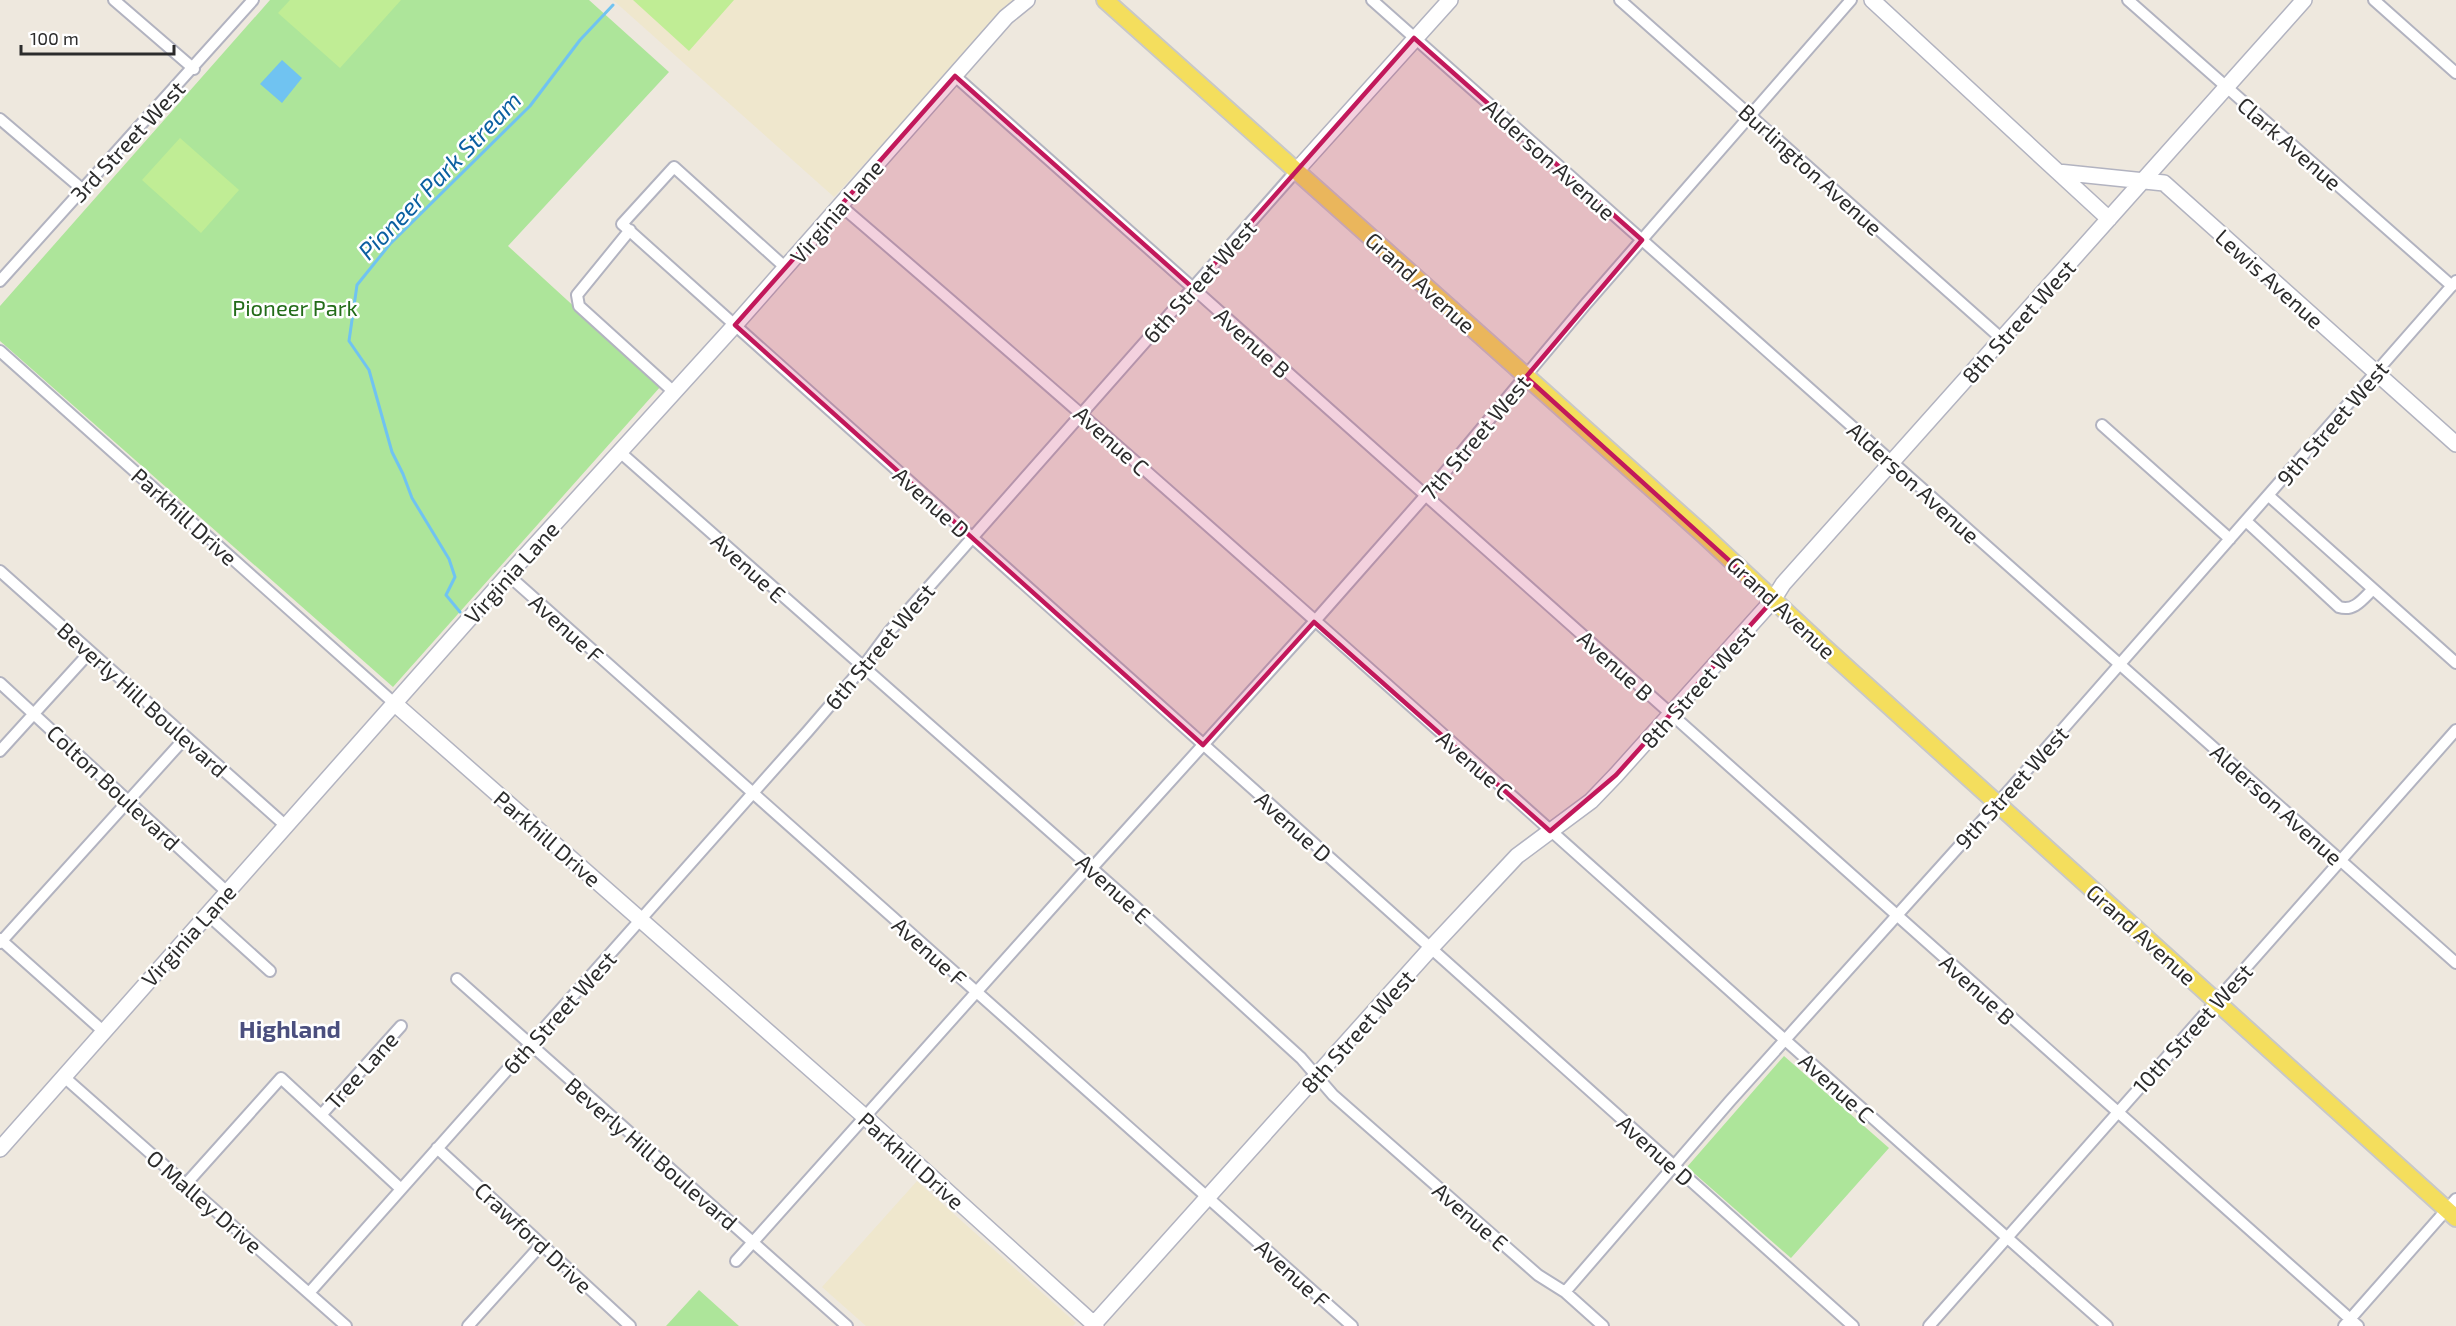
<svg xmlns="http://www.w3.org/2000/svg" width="2456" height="1326" viewBox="0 0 2456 1326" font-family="'Exo 2',sans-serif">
<rect width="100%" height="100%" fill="#eee8de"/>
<path fill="#efe7cd" d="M613 0H1014L834 197Z
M917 1181 1076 1323 1073 1326H866L822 1287Z"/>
<path fill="#ade59a" d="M270 0H589L669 72 508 246 661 386 393 687 0 341V306Z
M1784 1056 1889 1148 1791 1258 1687 1167Z
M699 1290 739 1326H666Z"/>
<path fill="#c0ed95" d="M290 0H401L340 68 278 13Z
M633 0H734L689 51Z
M180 138 239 190 201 233 142 180Z"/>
<path fill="#70c3f1" d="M282 60 302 78 282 103 260 84Z"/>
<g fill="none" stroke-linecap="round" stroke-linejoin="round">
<path stroke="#70c3f1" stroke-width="3" d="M460 612 446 595 455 577 449 559 412 498 403 474 392 452 369 370 349 341 357 285 390 244 530 106 580 40 613 5"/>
<g stroke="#b2b3c0" stroke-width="14">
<path id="street" d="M114 0 194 69
M1372 0 2456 963
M1620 0 2002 339
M2128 0 2452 286
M2374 0 2456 73
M955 76 2358 1326
M0 119 82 189
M840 205C1268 572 1684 953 2107 1326
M630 230 577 295 579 306 675 393
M786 268 674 167 622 224 1853 1326
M0 281C84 187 169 94 253 0
M0 351 394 703
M2102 425 2230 539
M621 453 1130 902 1301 1058 1333 1095 1538 1275 1565 1292 1603 1326
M2269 496 2456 663
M2246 521 2339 607C2354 612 2363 599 2373 589
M0 571 286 826
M508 575 1352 1326
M0 683 227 892
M0 751 90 652
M1092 868 1314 622 1426 495 1585 305 1851 0
M207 914 270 971
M0 939 103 1031
M0 943 186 737
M457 979 847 1326
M63 1076 346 1326
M322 1114 401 1026
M437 1148 630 1326
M186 1184 281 1078 401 1189
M736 1261 1089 866
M1565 1292 1730 1101 1998 803 2456 281
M309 1293 808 731 863 667 889 632 1296 171
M468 1326 541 1245
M1929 1326 2456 730
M2344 1326 2456 1199"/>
</g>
<g stroke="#b2b3c0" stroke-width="18">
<path id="secondary" d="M1872 0 2058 172 2164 183 2456 444
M1296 171 1450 0
M2058 172 2109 219
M394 703 865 1117 1096 1326
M0 1149 508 575 735 325 1006 17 1027 0
M1094 1324 1431 948 1517 856 1591 801 1616 775 1773 600 1783 584 2304 0"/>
</g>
<g stroke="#c8c8c8" stroke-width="20">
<path id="primary" d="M1105 0 1704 535 1824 647 2456 1218"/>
</g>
<use href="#street" stroke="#fff" stroke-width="10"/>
<use href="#secondary" stroke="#fff" stroke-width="15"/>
<use href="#primary" stroke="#f4de5d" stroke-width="16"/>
</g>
<path fill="#c2185b" fill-opacity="0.2" stroke="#c2185b" stroke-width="4.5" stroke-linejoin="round" d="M1414 38 1642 240 1526 377 1773 600 1616 775 1550 831 1314 622 1203 745 735 325 955 76 1193 288Z"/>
<g text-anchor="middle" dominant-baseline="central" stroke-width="5" stroke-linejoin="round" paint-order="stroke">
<g font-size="22" fill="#2c2c2c" stroke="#fff">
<text transform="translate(127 141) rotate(-47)">3rd Street West</text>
<text transform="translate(2290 143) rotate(41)">Clark Avenue</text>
<text transform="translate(1550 159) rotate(42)">Alderson Avenue</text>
<text transform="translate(1811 169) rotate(42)">Burlington Avenue</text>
<text transform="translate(836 211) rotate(-49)">Virginia Lane</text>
<text transform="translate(2270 278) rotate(42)">Lewis Avenue</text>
<text transform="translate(1199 281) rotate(-48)">6th Street West</text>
<text transform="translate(1421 282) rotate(42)">Grand Avenue</text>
<text transform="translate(2018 321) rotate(-48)">8th Street West</text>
<text transform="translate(1253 342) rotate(42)">Avenue B</text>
<text transform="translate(2332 423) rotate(-49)">9th Street West</text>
<text transform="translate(1475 437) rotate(-50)">7th Street West</text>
<text transform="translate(1112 440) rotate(42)">Avenue C</text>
<text transform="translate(1914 482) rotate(42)">Alderson Avenue</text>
<text transform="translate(932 502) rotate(42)">Avenue D</text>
<text transform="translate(185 516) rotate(42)">Parkhill Drive</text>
<text transform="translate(749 567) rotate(42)">Avenue E</text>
<text transform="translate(511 572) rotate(-48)">Virginia Lane</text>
<text transform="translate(1782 607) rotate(43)">Grand Avenue</text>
<text transform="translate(567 628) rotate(42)">Avenue F</text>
<text transform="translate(879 646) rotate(-50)">6th Street West</text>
<text transform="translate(1616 665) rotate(42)">Avenue B</text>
<text transform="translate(1697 686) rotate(-48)">8th Street West</text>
<text transform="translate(143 699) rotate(42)">Beverly Hill Boulevard</text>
<text transform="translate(1475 764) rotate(41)">Avenue C</text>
<text transform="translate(114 787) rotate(43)">Colton Boulevard</text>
<text transform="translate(2011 787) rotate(-48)">9th Street West</text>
<text transform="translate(2277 804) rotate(42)">Alderson Avenue</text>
<text transform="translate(1294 826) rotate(42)">Avenue D</text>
<text transform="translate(548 838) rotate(41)">Parkhill Drive</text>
<text transform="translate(1114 888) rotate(42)">Avenue E</text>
<text transform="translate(2142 934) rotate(42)">Grand Avenue</text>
<text transform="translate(188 935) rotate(-48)">Virginia Lane</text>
<text transform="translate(930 951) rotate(42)">Avenue F</text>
<text transform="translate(1978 989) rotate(42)">Avenue B</text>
<text transform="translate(559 1012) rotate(-48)">6th Street West</text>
<text transform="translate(2192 1028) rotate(-48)">10th Street West</text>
<text transform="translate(1357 1031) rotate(-48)">8th Street West</text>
<text transform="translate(361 1070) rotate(-48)">Tree Lane</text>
<text transform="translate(1837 1087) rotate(42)">Avenue C</text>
<text transform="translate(1656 1150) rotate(42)">Avenue D</text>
<text transform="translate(652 1153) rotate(41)">Beverly Hill Boulevard</text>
<text transform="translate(912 1160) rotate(42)">Parkhill Drive</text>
<text transform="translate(205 1201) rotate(41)">O Malley Drive</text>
<text transform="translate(1471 1216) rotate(41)">Avenue E</text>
<text transform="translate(534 1237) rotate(43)">Crawford Drive</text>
<text transform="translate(1293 1273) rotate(42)">Avenue F</text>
</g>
<g font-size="22" fill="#236c19" stroke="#fff">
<text x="295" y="307">Pioneer Park</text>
</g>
<g font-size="24" font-style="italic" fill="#0b60a1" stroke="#fff">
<text transform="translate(439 175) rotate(-46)">Pioneer Park Stream</text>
</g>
<g font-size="24" font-weight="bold" fill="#4b4f7e" stroke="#fff">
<text x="290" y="1028">Highland</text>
</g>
</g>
<path d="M21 45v9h153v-9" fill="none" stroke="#2c2c2c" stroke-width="3"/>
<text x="30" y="45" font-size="18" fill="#2c2c2c" stroke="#ffffff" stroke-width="4.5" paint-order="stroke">100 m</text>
</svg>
